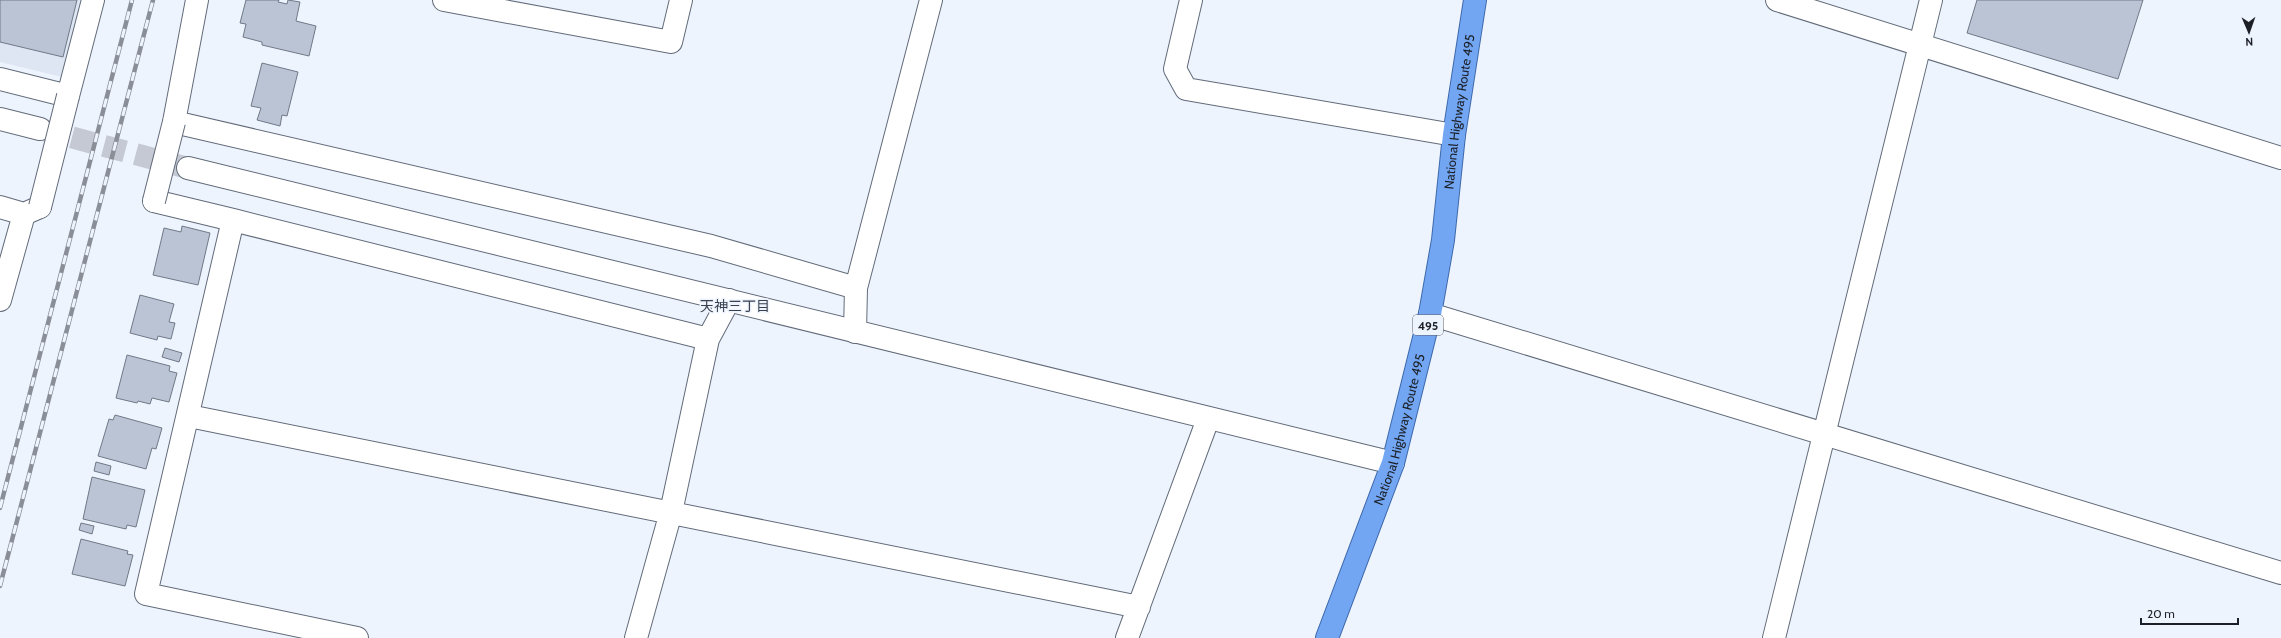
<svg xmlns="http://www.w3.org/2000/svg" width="2281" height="638" viewBox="0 0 2281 638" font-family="Cabin,'Noto Sans JP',sans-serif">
<rect width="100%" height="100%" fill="#eef4fe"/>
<path fill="#dde6f2" d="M0 0H83L62 77 0 62Z"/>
<path fill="#bac4d4" stroke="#6f7987" d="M0 0H77L63 57 0 42Z
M246 0H279L278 2 287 4 288 0 300 2 296 21 316 26 309 56 262 45V42L243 37 246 24 240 23Z
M1977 0H2143L2118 79 1967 33Z
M262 63 298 72 287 116 282 115 280 126 257 120 261 108 251 106Z
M182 226 210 233 198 285 153 275 164 228 181 232Z
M140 295 174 304 169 322 175 323 171 339 158 336 157 340 130 333Z
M165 348 182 353 179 362 162 357Z
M127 355 170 366 169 371 177 373 169 402 152 398 150 404 138 401 137 403 116 398Z
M115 415 162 428 156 449 152 448 146 469 98 456 109 419 113 420Z
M96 462 111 466 109 475 94 471Z
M92 477 145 490 136 527 127 525 126 529 83 519Z
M81 523 94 526 92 534 79 530Z
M81 539 128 551 127 554 133 555 125 586 72 574Z"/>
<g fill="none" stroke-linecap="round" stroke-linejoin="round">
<path stroke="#c4c9d3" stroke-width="22" stroke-dasharray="22 11" stroke-linecap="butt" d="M40 129 188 168"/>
<g stroke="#626b79" stroke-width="24">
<path id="minor" d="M197 0 174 122 711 246 856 288
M444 0 671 42 681 0
M1191 0 1175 69 1186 89 1454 135
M1777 0 2281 158
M0 79 68 96 93 0
M154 201 233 220 146 594 357 638
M0 207 24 214
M233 220 708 339
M0 300 24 214 40 207
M1430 314 2281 573
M855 332 856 288 931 0
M189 416 1139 607
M636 638 671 512 708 339 729 300
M1127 638 1208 419
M1774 638 1931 0"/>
</g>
<g stroke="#626b79" stroke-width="24">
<path id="tertiary" d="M0 119 40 129
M188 168 1393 463"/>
</g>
<g stroke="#3d68a9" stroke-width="24">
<g id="trunk">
<path id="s1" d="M1327 638 1393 463 1430 314 1443 240 1454 135 1475 0"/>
</g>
</g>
<use href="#minor" stroke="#fff" stroke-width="22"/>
<use href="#tertiary" stroke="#fff" stroke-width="22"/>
<use href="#trunk" stroke="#72a6f3" stroke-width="22"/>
<g stroke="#8a8e96" stroke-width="4.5">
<path id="rail" d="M0 508 132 0
M0 586 153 0"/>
</g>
<use href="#rail" stroke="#eef4fe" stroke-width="3" stroke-dasharray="9" stroke-linecap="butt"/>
<g stroke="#626b79" stroke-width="24" stroke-linecap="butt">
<path id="minor-bridge" d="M154 201 174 122
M40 207 68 96"/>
</g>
<use href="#minor-bridge" stroke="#fff" stroke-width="22"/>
</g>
<g text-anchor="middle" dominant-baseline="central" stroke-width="3" stroke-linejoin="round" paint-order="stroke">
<rect fill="#eef4fe" stroke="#5b5f66" stroke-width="1" x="1413" y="315" width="30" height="20" rx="3"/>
<g font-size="12" font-weight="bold" fill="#1c1f25">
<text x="1428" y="325">495</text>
</g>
<g font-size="13" fill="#1c1f25" stroke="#eef4fe">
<text stroke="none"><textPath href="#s1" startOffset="545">National Highway Route 495</textPath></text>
<text stroke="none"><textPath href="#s1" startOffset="221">National Highway Route 495</textPath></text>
</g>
<g font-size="14" fill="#3a424f" stroke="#eef4fe">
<text x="735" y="306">天神三丁目</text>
</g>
</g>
<g transform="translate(2249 32) rotate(178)" stroke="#eef4fe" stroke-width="3" paint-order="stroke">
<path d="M0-3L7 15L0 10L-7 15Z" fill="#1c1f25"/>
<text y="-6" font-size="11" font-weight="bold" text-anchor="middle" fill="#1c1f25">N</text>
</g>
<path d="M2141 618v6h97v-6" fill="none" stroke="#1c1f25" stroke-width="2"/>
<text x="2147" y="618" font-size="12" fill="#1c1f25" stroke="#eef4fe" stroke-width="3" paint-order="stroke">20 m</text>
</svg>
